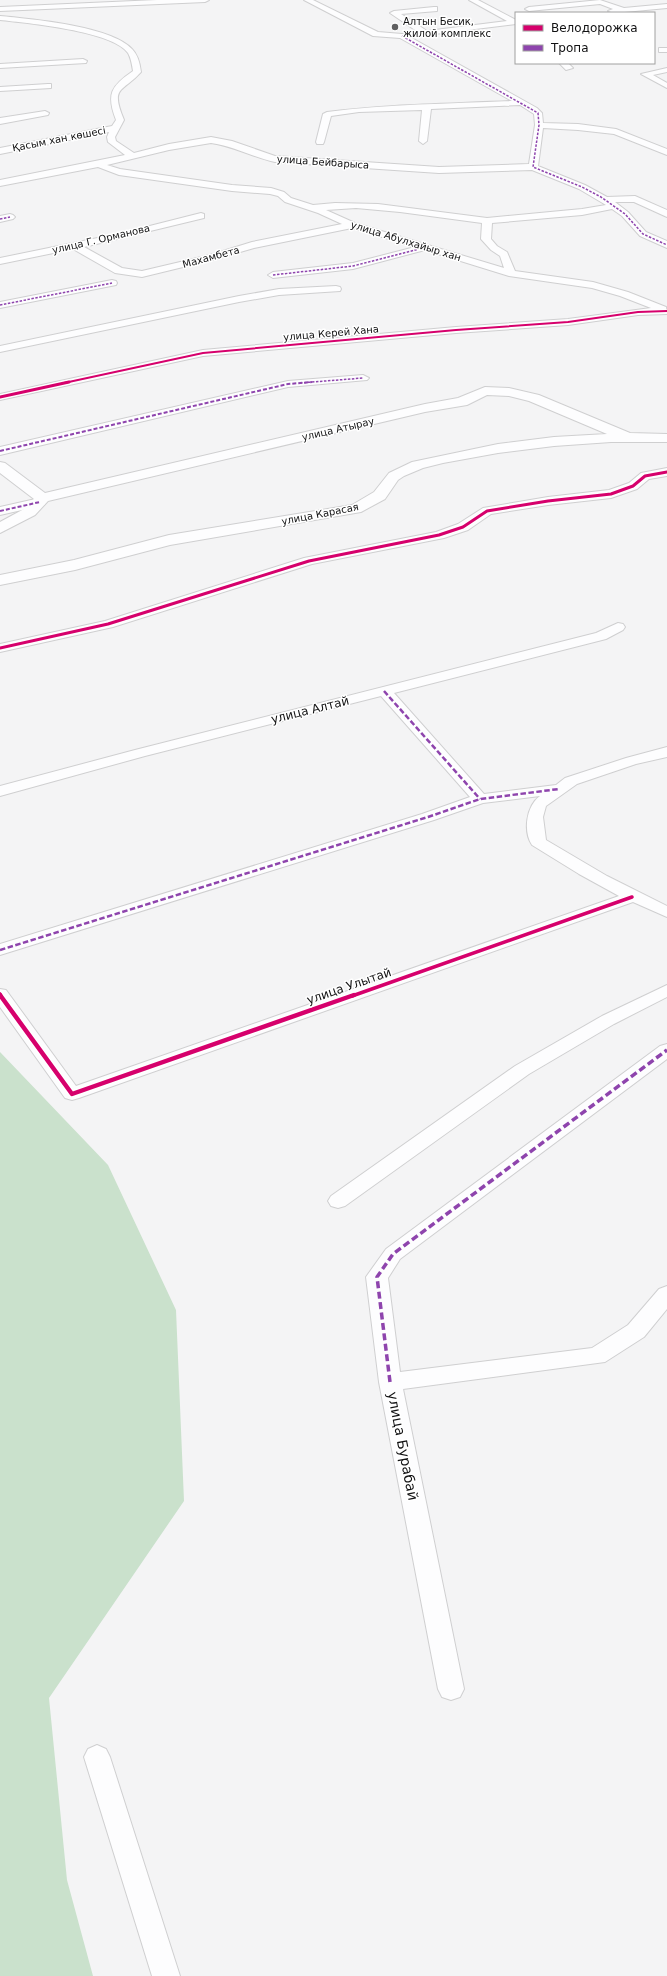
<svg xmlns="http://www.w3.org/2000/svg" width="667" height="1976" viewBox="0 0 667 1976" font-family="'DejaVu Sans',sans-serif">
<rect width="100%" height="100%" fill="#f4f4f5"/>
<path fill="#cae1cc" d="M0 1052 108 1165 176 1310 184 1501 49 1698 67 1880 93 1976H0Z"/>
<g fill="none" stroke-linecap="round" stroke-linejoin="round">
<g stroke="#cfcfd0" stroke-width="2">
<path id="minor" d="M157 0H209L205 2 0 11V7Z
M304 0H313L378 32 402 34 418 32 390 13 394 11 434 7H437V11L401 14 427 31 507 21 469 0H478L516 20V24L410 37 537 108 542 113 543 123 578 124 616 129 667 149V155L614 134 578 130 543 128 538 166 585 185 607 197 635 196 667 210V217L634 202H615L628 212 646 232 667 241V248L640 236 622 216 612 209 582 215 492 223 491 239 497 246 507 252 515 271 593 282 628 292 666 307 667 314 638 315 568 325 456 333 203 356 0 400V394L203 350 456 327 568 319 651 308 620 296 592 288 509 276 425 250 353 269 273 278 268 275 273 272 353 263 415 247 352 228 254 248 216 259 142 277 115 273 73 249 0 264V258L122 233 201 213 204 214V218L84 247 122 268 142 271 210 255 252 242 342 224 318 213 285 202 278 196 270 194 232 191 119 175 98 167 0 186V180L125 155 108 142 107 137 109 132 0 154V148L112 126 116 120C106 94 111 86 133 71 132 65 131 58 128 53 113 31 27 23 0 20V16C31 19 111 26 132 49 138 55 140 64 141 72 122 93 110 86 124 120L115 137 116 141 134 153 169 144 211 137 232 141 275 156 439 167 529 164 535 125 534 114 520 105 431 109 427 141 423 144 419 141 422 110 359 112 331 116 324 142 323 144H317L316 142 323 114 327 112C389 104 450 104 512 101L400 38 373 36ZM211 143C233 146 253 157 275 162L439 173 532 170 579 189 606 205 582 209 487 218 378 204 335 203 313 205 291 198 284 192 271 188 232 185 120 169 107 165 169 150ZM356 208 400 212 482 223 481 239 491 250 500 256 504 268 355 223 326 210Z
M600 0 624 8 667 4V8L614 13 608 11 613 9 600 4 529 11 525 9 529 7Z
M659 48H667V52H659Z
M83 59 87 61 86 63 0 68V64Z
M559 63H568L573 68 566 70Z
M667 68V72L653 75 667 83V88L641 74Z
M48 84H51V88L0 91V87Z
M45 111 49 113 48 115 0 124V118Z
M10 214 13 215 15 217 13 219 0 222V216Z
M112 280 116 281 117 283 116 285 0 308V302Z
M336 286 340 287 341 289 340 291 279 295 239 302 0 352V346L239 296 279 289Z
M363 375 369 378 367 380 288 387 0 455V447L288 381Z
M667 468V476L649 479 637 489 611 498 548 505 491 514 468 530 444 538 312 564 113 627 0 652V644L105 621 304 558 436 532 458 524 483 508 548 497 609 490 629 483 641 473Z
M40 498 46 502 44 505 0 515V507Z
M618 623 623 624 625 627 623 630 606 639 394 693 484 794 556 785 565 778 626 758 667 747V757L636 764 577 784 546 806 543 817 546 840 607 876 667 906V917L633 902 79 1098 72 1100 65 1098 0 1007V989L6 990 76 1086 619 896 579 874 532 845C523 832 526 806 540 796L483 803 434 820 0 955V944L422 814 470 797 381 696 145 756 0 796V786L135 750 596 633Z
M667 985V997L614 1024 529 1074 345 1206 338 1208 331 1206 328 1201 331 1196 515 1066 602 1016Z
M667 1044V1059L400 1259 388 1278 400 1372 592 1348 628 1325 659 1289 667 1286V1309L644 1337 605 1362 403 1389 464 1689 460 1697 451 1700 442 1697 438 1689 379 1382 366 1277 386 1249 660 1046Z
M97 1745 106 1749 110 1757 180 1976H152L84 1757 88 1749Z"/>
</g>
<g stroke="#cfcfd0" stroke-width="2">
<path id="tertiary" d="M485 387 509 388 539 395 630 433 667 434V442H611L554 446 498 453 443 463 423 468 404 476 398 480 385 499 361 512 170 545 75 570 0 585V575L74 560 169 535 352 505 374 492 389 473 412 462 498 444 554 437 607 434 529 401 509 396 487 395 467 405 425 412 48 501 35 515 0 533V522L24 509 34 499 0 473V462L5 463 45 493 425 404 458 398Z"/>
</g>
<use href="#minor" fill="#fdfdfe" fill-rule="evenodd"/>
<use href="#tertiary" fill="#fdfdfe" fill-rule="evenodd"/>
<path stroke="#8e44ad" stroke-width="1.5" stroke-dasharray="2.5 1.5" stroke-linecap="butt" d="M402 36 538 113 539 125 533 167 582 187 601 197 625 214 643 234 667 245
M0 219 10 217
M273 275 353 266 427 247
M0 305 112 283
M300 383 363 378"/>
<path stroke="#8e44ad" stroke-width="2" stroke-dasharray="4 2" stroke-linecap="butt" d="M0 451 288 384 312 382
M0 511 40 502"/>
<path stroke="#8e44ad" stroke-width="2.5" stroke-dasharray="5.5 2.5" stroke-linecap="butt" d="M384 691 480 799
M0 950 428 817 480 799 559 789"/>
<path stroke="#8e44ad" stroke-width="3.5" stroke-dasharray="7 3.5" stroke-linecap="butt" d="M390 1382 377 1277 393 1254 667 1050"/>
<g stroke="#fff" stroke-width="3">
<path id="cycleway-far3" d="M64 383 203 353 456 330 568 322 638 312 667 311"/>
</g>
<g stroke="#fff" stroke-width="5">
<path id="cycleway-far2" d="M0 397 69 382
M0 648 108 624 309 561 439 535 463 527 487 511 548 501 611 494 633 486 645 476 667 472"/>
</g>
<g stroke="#fff" stroke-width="5.5">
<path id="cycleway-far1" d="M0 994 1 996
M352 996 632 897"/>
</g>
<g stroke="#fff" stroke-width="7">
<path id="cycleway" d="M0 995 72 1094 354 995"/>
</g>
<use href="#cycleway-far3" stroke="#d6006c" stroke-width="2"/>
<use href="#cycleway-far2" stroke="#d6006c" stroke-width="3"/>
<use href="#cycleway-far1" stroke="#d6006c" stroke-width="3.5"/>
<use href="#cycleway" stroke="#d6006c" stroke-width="4.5"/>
</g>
<circle fill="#606061" stroke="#fff" stroke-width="1.5" cx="395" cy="27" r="4"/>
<g text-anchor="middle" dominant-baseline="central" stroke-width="3" stroke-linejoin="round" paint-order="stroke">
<g font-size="10" fill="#111112" stroke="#fff" text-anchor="start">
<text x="403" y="21">Алтын Бесик,<tspan x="403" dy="12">жилой комплекс</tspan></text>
</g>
<g font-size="10" fill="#111112" stroke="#fff">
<text transform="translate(59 139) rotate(-11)">Қасым хан көшесі</text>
<text transform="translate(323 162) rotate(4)">улица Бейбарыса</text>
<text transform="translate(101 239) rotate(-13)">улица Г. Орманова</text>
<text transform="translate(406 241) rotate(17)">улица Абулхайыр хан</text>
<text transform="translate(211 257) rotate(-15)">Махамбета</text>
<text transform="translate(331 333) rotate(-5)">улица Керей Хана</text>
<text transform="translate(338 429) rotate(-13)">улица Атырау</text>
<text transform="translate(320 514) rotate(-11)">улица Карасая</text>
</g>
<g font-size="12" fill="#111112" stroke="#fff">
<text transform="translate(310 710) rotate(-14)">улица Алтай</text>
<text transform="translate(349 986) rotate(-19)">улица Улытай</text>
</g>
<g font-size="14" fill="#111112" stroke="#fff">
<text transform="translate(403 1446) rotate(79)">улица Бурабай</text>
</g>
</g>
<rect x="515" y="12" width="140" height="52" fill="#ffffff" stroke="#a0a0a0"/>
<rect x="523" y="25" width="20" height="6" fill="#d6006c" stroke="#a0a0a0"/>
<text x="551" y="32" font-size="12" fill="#111112">Велодорожка</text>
<rect x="523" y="45" width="20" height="6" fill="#8e44ad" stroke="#a0a0a0"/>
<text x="551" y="52" font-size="12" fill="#111112">Тропа</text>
</svg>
